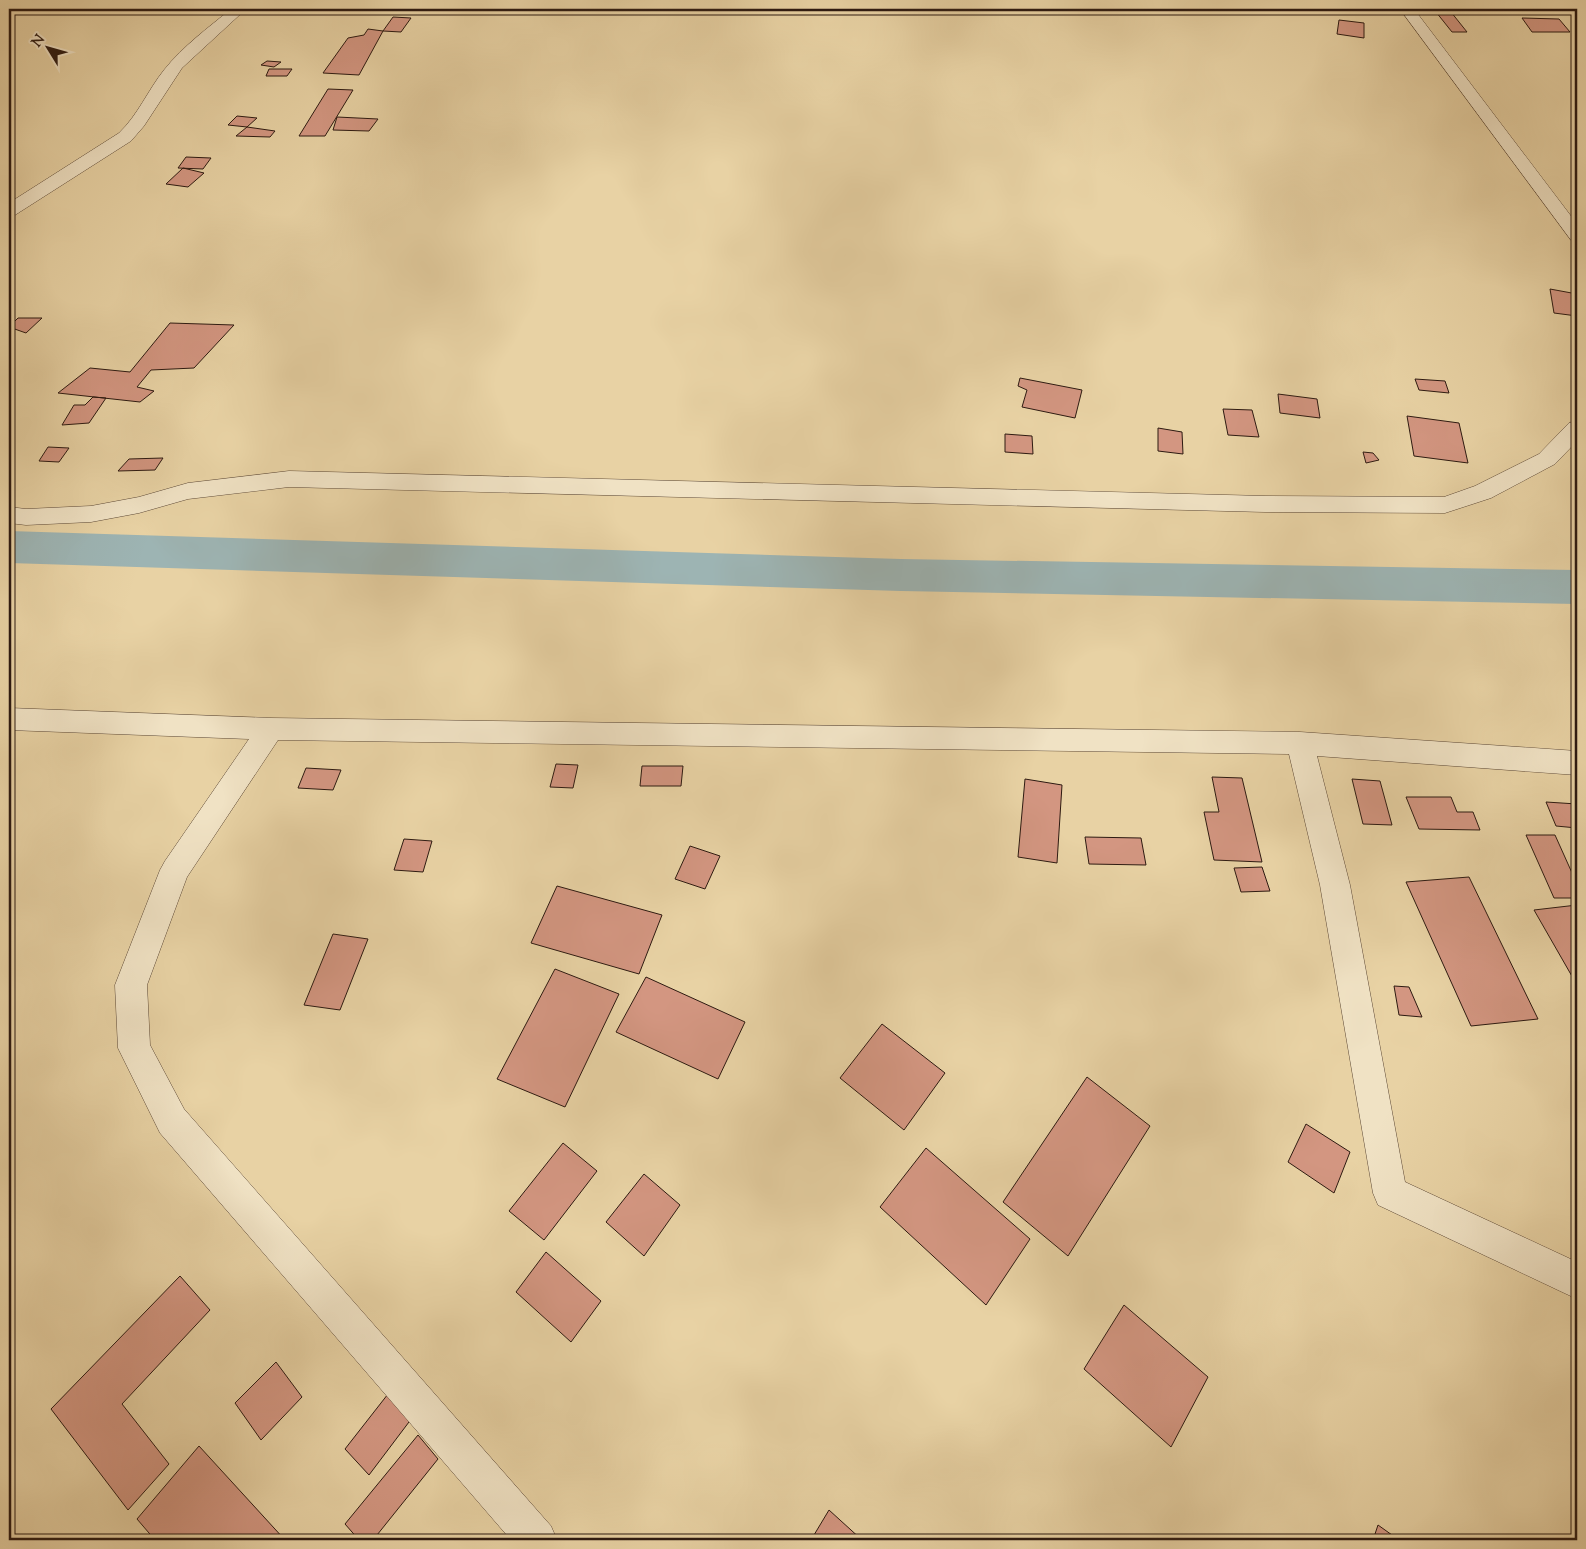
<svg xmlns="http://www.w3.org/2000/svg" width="1586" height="1549" viewBox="0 0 1586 1549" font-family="'Sorts Mill Goudy',serif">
<rect width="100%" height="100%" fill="#e8d2a4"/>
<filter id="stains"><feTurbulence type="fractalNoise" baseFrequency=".004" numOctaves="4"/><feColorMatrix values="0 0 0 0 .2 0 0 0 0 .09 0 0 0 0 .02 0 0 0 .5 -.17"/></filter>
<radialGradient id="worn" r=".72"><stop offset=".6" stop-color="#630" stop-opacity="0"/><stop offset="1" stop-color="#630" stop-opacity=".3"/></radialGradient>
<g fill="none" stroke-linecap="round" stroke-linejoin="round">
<path fill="#9db4b3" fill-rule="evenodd" d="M9 531 901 559 1577 570V604L901 591 9 563Z"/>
</g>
<path fill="#d39681" stroke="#2d1a11" d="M1436 12H1451L1467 32H1452Z
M393 17 411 18 401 32 383 31Z
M1522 18 1559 19 1570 32H1532Z
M1339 20 1364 23V38L1337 34Z
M368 29 383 31 359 75 323 73 348 38 364 35Z
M267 61 281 62 274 67 261 65Z
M269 69H292L287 76H266Z
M328 89 353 90 325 136H299Z
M237 116 257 118 247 127 228 125Z
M337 117 378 119 369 131 333 130Z
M247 127 275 131 270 137 236 136Z
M186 157 211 158 203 169 178 168Z
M183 168 204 173 188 187 166 184Z
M1550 289 1577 294V316L1554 313Z
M18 318H42L26 333 9 327Z
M170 323 234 325 194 368 151 370 137 387 154 391 140 402 58 393 90 368 130 372Z
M1020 378 1082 390 1075 418 1022 407 1027 390 1018 386Z
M1415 379 1445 381 1449 393 1419 390Z
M1278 394 1317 399 1320 418 1280 413Z
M93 397 106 398 89 423 62 425 74 405H85Z
M1223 409 1252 410 1259 437 1228 435Z
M1407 416 1459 423 1468 463 1414 456Z
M1158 428 1182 432 1183 454 1158 451Z
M1005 434 1032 436 1033 454 1005 452Z
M48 447 69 448 59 462 39 461Z
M1363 452 1373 453 1379 460 1366 463Z
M163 458 155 470 118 471 129 459Z
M556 764 578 765 573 788 550 787Z
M642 766H683L681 786H640Z
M306 768 341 770 333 790 298 788Z
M1212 777 1242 778 1262 862 1214 860 1204 812H1219Z
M1025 779 1062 785 1057 863 1018 857Z
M1352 779 1380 781 1392 825 1363 824Z
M1406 797H1451L1457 812H1473L1480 830 1419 829Z
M1546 802 1577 804V828L1556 826Z
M1526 835H1555L1577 884V898H1554Z
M1085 837 1141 838 1146 865 1089 864Z
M404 839 432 841 423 872 394 870Z
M690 846 720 856 705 889 675 879Z
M1262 867 1270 891 1241 892 1234 868Z
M1469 877 1538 1019 1471 1026 1406 882Z
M557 886 662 915 639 974 531 943Z
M1577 905V985L1534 910Z
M333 934 368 939 340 1010 304 1005Z
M555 969 619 994 565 1107 497 1079Z
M646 977 745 1022 718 1079 616 1032Z
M1394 986 1409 987 1422 1017 1399 1015Z
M882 1024 945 1073 904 1130 840 1078Z
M1087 1077 1150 1126 1068 1256 1003 1202Z
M1306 1124 1350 1152 1334 1193 1288 1162Z
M563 1143 597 1171 544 1240 509 1211Z
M926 1148 1030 1239 986 1305 880 1207Z
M644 1174 680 1205 644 1256 606 1222Z
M546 1252 601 1301 571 1342 516 1292Z
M180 1276 210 1310 122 1404 169 1464 128 1510 51 1409Z
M1124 1305 1208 1377 1171 1447 1084 1369Z
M276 1362 302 1397 261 1440 235 1403Z
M388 1394 412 1418 369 1475 345 1449Z
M418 1435 438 1459 373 1540H359L345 1524Z
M199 1446 285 1540H155L137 1519Z
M829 1510 862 1540H811Z
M1378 1525 1399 1540H1373Z"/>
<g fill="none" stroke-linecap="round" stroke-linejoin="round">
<g stroke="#5c4836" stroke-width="1">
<path id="minor" d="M231 9H246L182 68 144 126 131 141 15 215 9 216V203L119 133C138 115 148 90 164 70 183 46 208 28 231 9Z
M1400 9H1414L1577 224V241L1571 240Z
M1577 421V441L1555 464 1491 498 1445 513 1265 512 289 487 188 499 139 513 91 522 26 525 9 523V507L26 509 91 506 139 497 188 483 289 471 1265 496 1444 497 1475 486 1539 454 1569 423Z
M9 708 271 718 1300 732 1577 751V775L1317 756 1350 885 1405 1182 1577 1262V1299L1378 1205 1373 1193 1320 885 1289 754 278 740 187 877 147 985 150 1045 184 1109 551 1526 557 1540H511L160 1133 118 1048 115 985 160 870 165 861 249 739 9 730Z"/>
</g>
<use href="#minor" fill="#f0e2c4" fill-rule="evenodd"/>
</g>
<rect width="1586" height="1549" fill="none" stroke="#e8d2a4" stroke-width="30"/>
<rect x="10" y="10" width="1566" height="1529" fill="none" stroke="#2d1a11" stroke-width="2.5"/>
<rect x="15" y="15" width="1556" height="1519" fill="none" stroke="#2d1a11"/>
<g transform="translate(48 48) rotate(307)" stroke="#f0e2c4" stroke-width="4" paint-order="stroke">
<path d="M0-4L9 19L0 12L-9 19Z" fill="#2d1a11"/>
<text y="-8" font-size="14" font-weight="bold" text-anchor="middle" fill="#2d1a11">N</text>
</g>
<rect width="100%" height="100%" filter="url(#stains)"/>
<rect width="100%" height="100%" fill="url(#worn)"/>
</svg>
